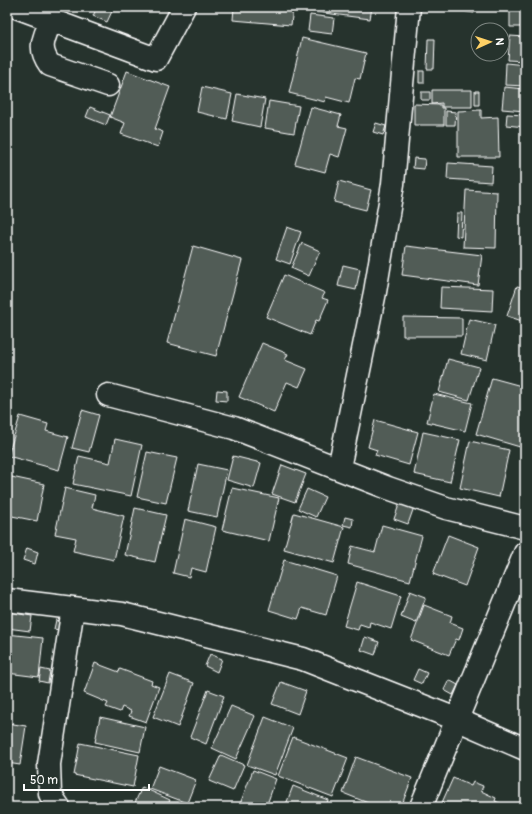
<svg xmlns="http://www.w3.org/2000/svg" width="532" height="814" viewBox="0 0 532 814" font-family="Pangolin,sans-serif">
<rect width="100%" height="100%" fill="#26332d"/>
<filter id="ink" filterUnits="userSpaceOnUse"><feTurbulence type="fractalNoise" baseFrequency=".025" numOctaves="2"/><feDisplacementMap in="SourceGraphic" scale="8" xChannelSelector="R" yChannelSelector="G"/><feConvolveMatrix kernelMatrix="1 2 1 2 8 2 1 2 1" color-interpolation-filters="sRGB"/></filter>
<g filter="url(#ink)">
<path fill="#515c57" stroke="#fff" d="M97 7H114L107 22 93 16Z
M234 7H293L291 25 233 20Z
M309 7H372L370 19 309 11Z
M449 7H474V13L449 9Z
M510 7H525V27H510Z
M310 15 334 18 332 34 308 31Z
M510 36 525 37V61L508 60Z
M302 38 366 53 360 79 355 78 349 103 326 97 325 102 289 93Z
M428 39H435L434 69H427Z
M506 63 525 65V86L505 85Z
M127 71 170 87 155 129 163 132 158 147 121 134 125 123 110 117Z
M419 71H424V83H419Z
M202 87 232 94 227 119 197 112Z
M504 87 525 89V111L502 109Z
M432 90H472V107H442V103L432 104Z
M475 91H479V105H475Z
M421 92H430V100H421Z
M237 94 265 99 260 127 232 121Z
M269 101 299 106 294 133 265 128Z
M414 104 441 105V108H444V125H414Z
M90 107 110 115 106 125 86 117Z
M311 107 341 115 338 126 347 128 339 157 330 154 325 172 295 164Z
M481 110V118L498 117 499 157H458V111Z
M446 111 456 112 455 125H446Z
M507 114 525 115V127L506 125Z
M376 123 386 126 383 135 373 132Z
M414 158 425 159 424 169 413 168Z
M448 163 492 166 491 182 447 179Z
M339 181 371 190 366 210 334 202Z
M466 190 497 192 496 248 463 247Z
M457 213H462L461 237 456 236Z
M287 227 301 232 290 264 276 259Z
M302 243 320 251 309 276 291 268Z
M193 246 242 260 216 356 167 343Z
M406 246 482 255 478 285 402 275Z
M343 265 360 269 356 290 338 286Z
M284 275 325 293 322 298 328 300 319 321 316 320 310 335 266 317Z
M517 286 525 288V322L507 316Z
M441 287 493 289 492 311 440 308Z
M403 317 462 318V336H403Z
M469 319 495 325 487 360 461 354Z
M262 343 288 354 285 360 307 369 299 387 287 382 274 412 239 397Z
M448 359 479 367 469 400 439 392Z
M492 378 525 387V430L520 447 476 434Z
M217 390 227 391V401L216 400Z
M434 394 472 403 465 431 427 422Z
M82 410 99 415 89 452 72 448Z
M20 416 48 424 46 431 68 437 59 470 8 456Z
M375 420 418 432 409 465 375 455 377 450 368 447Z
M423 432 460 440 450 482 414 474Z
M115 439 142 445 131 496 73 484 79 456 110 463Z
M470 441 509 450 499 497 460 488Z
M147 452 177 458 166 503 137 497Z
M233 456 261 463 254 488 227 480Z
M198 464 227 470 217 517 188 511Z
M282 465 306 474 295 502 272 494Z
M7 476 44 484 37 521 7 515Z
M65 488 95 495 92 508 124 516 114 560 73 551 76 538 55 534Z
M232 488 279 498 269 541 222 530Z
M307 489 325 497 316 517 298 509Z
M400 502 414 507 408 524 394 519Z
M135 508 166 515 155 562 125 555Z
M294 513 344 527 334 563 284 549Z
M345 517 353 519 352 527 343 525Z
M185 519 216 527 206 572 191 568 189 577 173 573Z
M382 525 422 536 410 581 348 564 352 546 375 552Z
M448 535 479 547 465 586 433 574Z
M27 548 38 552 35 564 23 560Z
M284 560 337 576 326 615 302 608 298 619 269 610Z
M357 582 401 596 391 629 370 622 369 627 360 624 358 630 344 626Z
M410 591 426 597 416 623 401 617Z
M424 605 452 616 450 623 463 628 459 640 456 639 449 655 411 640Z
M7 612 32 616 30 631 7 628Z
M56 620 66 622 64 631 54 629Z
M7 634 43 638 39 677 7 673Z
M365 637 379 642 375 655 361 650Z
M210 654 222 659 217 672 205 666Z
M95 663 119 672 120 669 152 681 151 684 159 687 146 722 129 716 131 711 122 707 120 712 106 707 108 703 84 693Z
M41 669 50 671 48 683 39 681Z
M418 669 427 673 422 684 413 680Z
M170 674 194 683 178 727 153 717Z
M449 680 458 685 453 695 444 690Z
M281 682 306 691 298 714 272 704Z
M208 690 224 696 206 744 190 737Z
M231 706 255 716 236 759 212 748Z
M100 717 145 727 140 752 95 742Z
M265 717 293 728 275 775 247 765Z
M7 723 26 726 20 765 7 763Z
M293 737 348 758 333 797 278 776Z
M80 743 139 755 133 787 74 775Z
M221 755 244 765 233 791 209 781Z
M356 757 412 778 401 807H378L343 793Z
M159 766 196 780 187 803 150 789Z
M253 770 276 779 266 807H247L240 804Z
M453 778 471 786 473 782 483 786 481 791 496 798 495 801 504 805 503 807H440Z
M293 786 328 800 326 807H285Z
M142 787 170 800 168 805 174 807H133Z"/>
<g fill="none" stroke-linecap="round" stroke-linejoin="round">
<g stroke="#fff" stroke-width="25">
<path id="minor" d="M16 7 156 59 184 7
M51 20C44 39 37 47 50 65L108 85
M108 395 234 428 388 488 446 508 525 528
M339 468 375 292 393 184 409 7
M7 600 122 614 303 659 456 719 525 749
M59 807 50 794 49 764 73 608
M421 807 525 553"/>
</g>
<use href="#minor" stroke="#26332d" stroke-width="22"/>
</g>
</g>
<rect width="532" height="814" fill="none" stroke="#26332d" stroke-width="24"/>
<rect x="12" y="12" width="508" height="790" fill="none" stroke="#fff" stroke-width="1.5" filter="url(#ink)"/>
<g transform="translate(490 42) rotate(87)"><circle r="19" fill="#26332d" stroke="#7d8581"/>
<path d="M0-3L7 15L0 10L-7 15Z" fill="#ffd166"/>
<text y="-6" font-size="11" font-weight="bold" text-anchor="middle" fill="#ffffff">N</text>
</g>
<path d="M24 784v6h125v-6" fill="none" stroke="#ffffff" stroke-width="2"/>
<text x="30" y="784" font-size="12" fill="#ffffff" stroke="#26332d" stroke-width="3" paint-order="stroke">50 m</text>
</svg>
